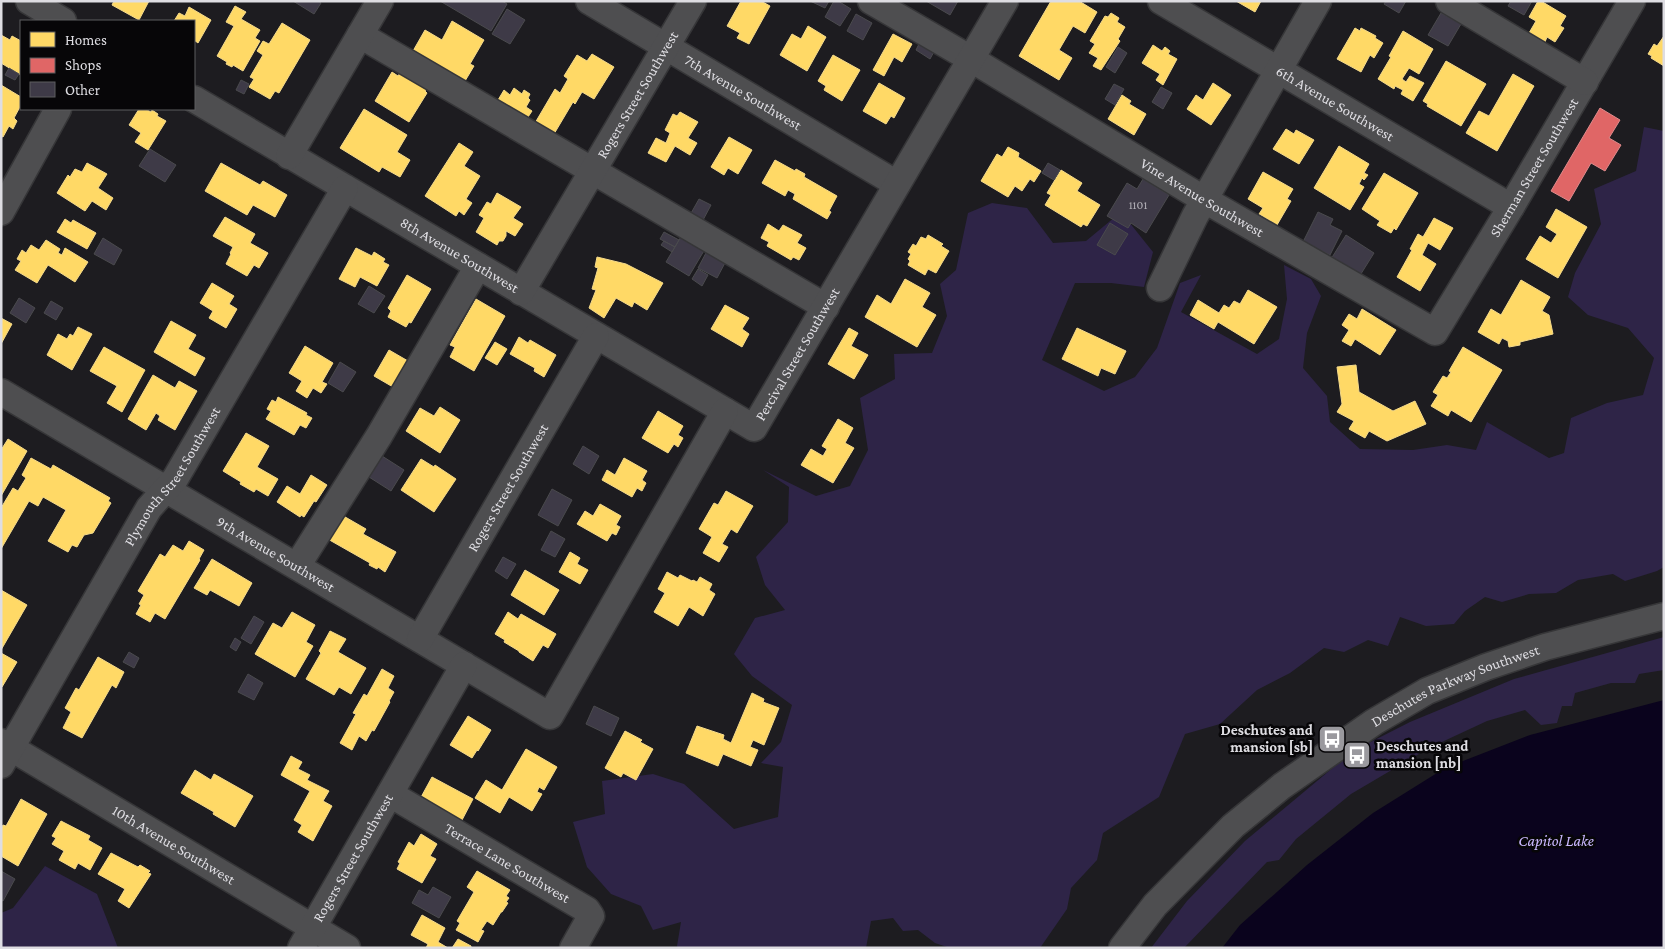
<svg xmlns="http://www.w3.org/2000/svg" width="1665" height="949" viewBox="0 0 1665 949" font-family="'Crimson Pro',serif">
<rect width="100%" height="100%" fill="#1d1c20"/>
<path fill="#2e2447" d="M1644 127 1664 131V567L1657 571 1625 581 1613 574 1578 580 1556 593 1529 594 1502 602 1485 597 1465 611 1454 624 1426 626 1400 617 1388 646 1368 640 1344 652 1324 648 1290 673 1257 690 1220 724 1185 734 1159 797 1103 833 1097 860 1071 888 1067 909 1040 948H950L935 943 918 930 903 931 893 918 871 921 866 948H678L677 946 681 922 653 930 641 906 611 894 587 867 573 822 605 814 602 781 653 774 684 784 734 829 778 817 783 767 761 763 781 742 792 705 752 676 734 654 755 618 785 610 765 585 756 557 788 522 789 487 763 470 816 496 850 486 868 450 860 398 895 379 894 354 932 353 947 316 940 284 956 270 968 213 992 203 1027 208 1053 243 1086 241 1121 212 1153 252 1144 287 1111 283H1075L1042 360 1104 391 1135 377 1157 348 1180 283 1201 275 1181 312 1257 354 1279 339 1287 299 1284 265 1311 279 1321 296 1307 333 1303 368 1327 396 1330 422 1360 449 1413 450 1447 445 1476 450 1487 422 1549 458 1564 453 1571 418 1607 403 1643 395 1654 358 1628 328 1588 315 1568 297 1575 273 1601 224 1594 189 1636 171Z
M1664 637V670L1639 674 1635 683H1611L1575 693 1572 706H1562L1557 723 1541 725 1525 710 1487 721 1429 748 1351 794 1296 839 1279 860 1267 862 1184 948H1151L1187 901 1245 841 1353 751 1410 722 1514 679Z
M45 866 97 894 118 948H1V913L13 908Z"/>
<path fill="#0a031d" d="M1664 700V948H1222L1240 925 1307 865 1373 813 1445 768 1530 735Z"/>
<path fill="#ffd966" stroke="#f5da8b" d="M114 1H149L139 20 112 5Z
M741 1H761L770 6 749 44 737 38 740 33 727 26Z
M1051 1H1079L1097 12 1085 33 1073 26 1059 50 1072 58 1059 80 1019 56Z
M1236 1H1261L1255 12Z
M1538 1H1541L1566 16 1560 26 1564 28 1555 42 1547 37 1545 42 1529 33 1536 21 1529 17Z
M235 6 246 12 241 19 260 30 255 38 260 41 243 71 233 65 232 67 226 64 227 62 217 56 234 26 226 22Z
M189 7 211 20 198 43 194 40V21H174L179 13 185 16Z
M1111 13 1119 18 1117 22 1125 27 1118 39 1120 41 1101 70 1093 66 1098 58 1089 53 1095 44 1090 41 1105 16 1108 17Z
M452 21 484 40 470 64 474 66 465 81 413 51 425 30 442 40Z
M282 23 310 40 279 93 275 91 270 99 249 87 254 79 250 77 263 55 257 51 263 41 269 44Z
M808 26 826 37 807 71 780 55 792 34 801 39Z
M1355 28 1360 31 1361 28 1376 36 1375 38 1383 43 1374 58 1370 55 1361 72 1337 59Z
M1403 31 1433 49 1419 74 1409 68 1402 79 1406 82 1410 76 1424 83 1413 101 1401 94 1403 90 1395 86 1394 89 1378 79 1391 57 1389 56Z
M893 34 912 44 902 62 894 57 884 76 873 70Z
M1 35 10 40 12 36 21 41V75L1 63Z
M1664 36V66L1651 58 1652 56 1648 54 1654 44 1657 46Z
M1153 45 1162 51 1165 47 1170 51 1168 54 1177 59 1163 85 1156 80 1160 74 1142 63Z
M592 54 614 67 594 99 582 92 575 104 573 102 554 134 535 123 555 89 560 93 568 79 564 76 577 55 587 61Z
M833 55 860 70 842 101 824 90 826 86 818 81Z
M1446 61 1486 84 1461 126 1427 106 1428 104 1423 101Z
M402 70 428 86 425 91 427 93 409 122 375 101 392 72 398 76Z
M1513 74 1534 86 1497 151 1466 133 1479 111 1489 116Z
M879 83 905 98 894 118 891 116 886 124 863 111Z
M1213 83 1231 95 1211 125 1187 109 1196 95 1203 100Z
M1 85 21 97V105L14 118 17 121 13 129 9 126 3 137 1 136Z
M514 88 522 94 524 90 530 94 528 98 530 100 526 107 532 111 526 120 498 100 504 90 510 95Z
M1122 95 1131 101 1129 104 1146 114 1134 135 1108 119Z
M139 109H145L151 112 152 110 158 114 157 116 166 121 148 150 135 142 141 133 129 125Z
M364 109 407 135 397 152 410 160 400 177 382 167 379 172 340 148Z
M680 112 698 122 688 138 697 143 690 155 675 146 666 162 648 153 656 138 666 143 670 133 665 130 673 114 677 116Z
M1286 129 1294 134 1296 130 1314 140 1299 164 1273 149Z
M729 137 752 150 738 174 728 168 724 175 711 167Z
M459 143 473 152 464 166 480 176 466 199 472 203 464 215 459 211 456 216 425 196Z
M1339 146 1369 164 1364 173 1368 175 1364 180 1362 178 1359 184 1364 187 1350 210 1314 188Z
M1008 147 1019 153 1018 157 1041 171 1034 182 1030 179 1022 191 1015 186 1008 197 981 181 997 154 1002 157Z
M775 160 795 171 796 169 805 174 804 177 837 196 829 211 831 212 827 219 793 199 795 194 788 190 785 196 762 183Z
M87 163 107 174 98 188 113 198 106 210 92 201 85 211 57 193 68 175 70 177 75 169 82 172Z
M221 163 260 185 263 181 287 195 275 217 253 205 247 215 205 191Z
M1061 170 1082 183 1077 191 1100 205 1087 226 1083 224 1081 227 1045 205 1051 195 1047 193Z
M1263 172 1293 189 1287 199 1291 201 1277 225 1259 214 1263 208 1248 199Z
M1384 173 1418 193 1396 230 1394 228 1391 233 1377 225 1380 221 1362 209Z
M497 193 521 207 513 218 523 224 515 236 506 231V236L503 241H499L497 245 476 232 484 218 479 215 487 202 491 204Z
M1556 209 1587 227 1558 278 1526 259 1540 236 1551 243 1557 234 1546 227Z
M225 217 255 234 250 243 268 253 259 268 254 265 247 276 226 264 231 254 230 253 233 247 213 236Z
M1434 218 1453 228 1440 250 1428 243 1422 255 1436 264 1420 291 1397 277 1412 250 1410 249 1418 234 1423 237Z
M65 219 71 223 73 220 96 233 87 249 57 232Z
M768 224 779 231 783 225 802 235 797 243 806 248 799 260 793 257 791 260 767 246 769 242 761 238Z
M928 235 943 244 941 246 949 251 936 273 928 269 925 275 908 265 910 261 908 259 911 254 908 252 913 244 916 246 921 237 926 239Z
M46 240 60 249 58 253 62 255 65 248 88 262 75 282 48 265 37 283 15 270 21 261 17 259 22 250 26 253 31 245 39 250Z
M356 248 372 256 374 252 385 259 383 262 389 265 377 286 360 277 355 287 339 279Z
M597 257 626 264 663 283 647 310 634 302 632 307 616 298 604 318 589 308 596 290 592 289 598 268 595 267Z
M407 275 431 289 411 323 409 322 406 327 388 317 391 311 388 308Z
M905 279 930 293 922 307 936 315 917 347 865 317 877 295 891 304Z
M1521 280 1550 297 1542 311 1549 315 1553 334 1520 342V345L1509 347 1508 341 1502 338 1499 344 1478 332 1491 309 1501 315Z
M212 283 234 296 229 304 237 309 226 328 209 318 213 311 200 303Z
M1248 290 1277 307 1254 344 1218 322 1214 329 1190 315 1198 300 1219 313 1224 305 1229 308 1234 301 1240 304Z
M476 299 505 316 474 371 450 357 455 347 450 345Z
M725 305 749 318 742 329 749 334 742 347 711 329Z
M1362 309 1396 330 1380 355 1355 339 1351 346 1342 341 1349 330 1342 325 1349 314 1357 319Z
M1 318 12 324 1 344Z
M171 321 196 335 188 349 205 358 195 376 154 352Z
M78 327 92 334 72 370 47 355 58 334 67 339 70 334 73 336Z
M849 328 858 333 851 346 868 355 854 379 828 364Z
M1077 328 1126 351 1115 374 1101 368 1098 376 1062 359Z
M519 337 528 343 530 340 556 355 544 377 534 371 535 368 510 354Z
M495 342 507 349 497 365 485 358Z
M305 346 333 363 322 382 327 384 321 393 313 388 307 398 296 391 302 381 289 373Z
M104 347 145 370 122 412 107 403 117 386 90 371Z
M1463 347 1502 370 1471 422 1451 410 1448 416 1431 406 1438 395 1433 392 1443 376 1447 378 1451 372 1449 371Z
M389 350 408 361 393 387 374 376Z
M1356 365 1359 392 1393 411 1415 401 1426 424 1387 441 1369 431 1365 438 1349 429 1354 421 1337 412 1342 404 1337 367Z
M153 375 175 388 179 381 197 391 175 430 158 420 160 416 156 413 146 430 128 419Z
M278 397 307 413 306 415 312 418 306 428 300 425 294 435 266 419 271 411 267 409 272 400 276 402Z
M440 407 460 420 440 453 406 431 420 408 434 416Z
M658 411 683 426 678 435 683 438 678 447 674 444 668 453 642 438Z
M838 419 853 428 845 443 854 448 833 483 801 465 811 449 823 456 827 449 822 446Z
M246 433 269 446 257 467 278 479 268 496 256 489 254 492 240 484 241 482 223 471Z
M8 439 27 451 1 496V450Z
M31 458 51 469 53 465 110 498 108 501 111 503 93 533 84 535 77 547 72 545 68 552 48 541 66 510 43 497 38 506 29 501 1 549V508L13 488 18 491 26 478 22 475Z
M624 458 647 471 642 480 646 483 642 491 637 488 632 497 602 480 607 470 615 475Z
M421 459 434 467 435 465 456 479 434 512 401 490Z
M311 475 327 485 316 502 314 501 304 517 301 515 300 517 277 502 287 486 300 494Z
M726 491 753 506 737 533 731 529 722 544 728 547 719 562 703 553 712 537 699 529 714 503 718 505Z
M600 504 621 516 616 525 620 527 616 535 612 533 607 541 577 524 585 511 593 516Z
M340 514 366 529 363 534 396 552 385 572 378 567 377 569 369 565 370 563 326 538Z
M189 541 204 550 199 559 200 560 165 619 155 613 150 622 136 614 141 605 139 604 144 595 138 591 160 554 165 557 173 545 183 551Z
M570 552 580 558 577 564 588 570 580 584 559 572Z
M212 559 252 583 239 606 210 590 207 595 194 588Z
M525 570 559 590 544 615 511 595Z
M667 572 678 578 680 575 692 581 693 580 697 582 700 577 712 584 709 590 715 594 703 616 689 607 678 626 654 612 665 593 658 589Z
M1 590 27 605 1 650Z
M292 612 315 625 306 642 313 646 295 677 255 654 273 623 282 628Z
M508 612 518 619 521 614 556 634 548 648 543 645 533 661 519 652V651L504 642 505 640 495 634Z
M330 631 346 639 338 652 366 668 351 694 339 687 334 695 306 679 321 653 319 651Z
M1 653 17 662 2 687H1Z
M98 657 124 672 116 688 112 685 82 738 63 728 71 712 65 708 76 688 79 690Z
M382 669 394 676 388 688 394 692 389 701 390 702 374 731 372 730 366 741 359 736 352 750 340 743 356 714 353 713 364 694 367 696Z
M752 693 764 699 763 702 779 708 764 745 753 740 750 747 758 750 751 766 723 754 718 766 686 753 697 726 724 735 723 739 731 743Z
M468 716 491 730 478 751 477 750 472 758 450 745Z
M625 731 642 740 640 742 653 749 636 780 623 773 621 777 605 768Z
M526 749 557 767 544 790 539 787 537 792 542 794 532 811 509 797 500 813 475 798 486 780 502 790Z
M291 756 302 762 298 769 310 775 307 780 329 791 323 801 332 806 313 841 298 832 302 825 294 820 310 791 281 775Z
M195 770 211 780 214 774 253 796 235 827 213 814 214 812 181 793Z
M432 777 473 799 461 822 420 799Z
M21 799 47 814 18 866 1 856V829L3 825 6 826Z
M61 821 90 836 88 840 102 848 90 870 78 863 75 869 59 860 64 851 52 844 56 838 52 836Z
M421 834 437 844 430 856 436 859 422 883 397 869 400 863 398 862 409 842 414 846Z
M111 853 138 867 140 865 150 871 148 873 151 874 129 908 118 901 125 889 98 874Z
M477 871 510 890 506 896 509 898 506 902 508 903 502 912H501L493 925 487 921 481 930 484 931 478 942 456 930 460 923 457 921 474 892 467 887Z
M422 915 445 928 438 942 448 948H426L428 944 411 935Z
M458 939 471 946V948H452Z"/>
<path fill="#e06666" stroke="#df8a8b" d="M1600 108 1620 120 1609 138 1621 145 1605 171 1591 163 1569 201 1551 191Z"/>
<path fill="#3e3a47" stroke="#4a4a4d" d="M293 1H318L321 3 314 14Z
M440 1H502L507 4 491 31Z
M810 1H829L825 8Z
M834 1H838L851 9 840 26 825 17Z
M926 1H958L950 15Z
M1386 1H1406L1399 13 1384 4Z
M1511 1H1532L1524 15 1508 6Z
M507 9 525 20 510 44 492 34Z
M1441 13 1461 24 1448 46 1428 35Z
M856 14 872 23 863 40 847 31Z
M921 40 936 48 930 59 916 50Z
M1118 47 1127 53 1115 73 1106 67Z
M9 68 19 74 15 80 5 75Z
M241 80 249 84 244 94 236 90Z
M1114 84 1124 89 1115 105 1105 99Z
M1161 87 1172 93 1163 109 1152 102Z
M150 149 176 165 165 182 139 166Z
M1048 163 1060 170 1054 180 1042 173Z
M1143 179 1169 195 1146 233 1131 223 1128 228 1107 216 1127 183 1137 189Z
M699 199 711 205 702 222 690 215Z
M1318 212 1333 219 1330 225 1342 231 1330 255 1303 242Z
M1110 223 1128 234 1115 255 1097 245Z
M664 232 679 240 675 247 660 239Z
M682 235 705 249 689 276 666 262Z
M1346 235 1374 253 1359 277 1331 259Z
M103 238 122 250 114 265 94 254Z
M664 241 675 247 672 252 661 245Z
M707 251 726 261 717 278 698 268Z
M698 269 708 275 702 286 692 279Z
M369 286 385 296 374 313 358 304Z
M19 298 35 308 26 323 10 313Z
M51 301 63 308 56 320 44 313Z
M340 362 356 372 343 392 328 383Z
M583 446 599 456 589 474 573 464Z
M382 456 404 470 391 491 369 477Z
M552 489 572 500 558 526 538 515Z
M551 531 565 539 555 557 541 550Z
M503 557 516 564 507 579 495 571Z
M254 616 264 622 251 644 241 638Z
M235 638 241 642 236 651 230 647Z
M129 652 139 658 134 668 123 662Z
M248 674 263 683 254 700 238 692Z
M594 706 619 718 611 736 586 724Z
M1 871 15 879 3 901 1 900Z
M433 887 451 897 439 918 412 903 419 890 428 895Z"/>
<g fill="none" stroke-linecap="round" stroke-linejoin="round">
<g stroke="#363638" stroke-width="29">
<g id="minor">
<path d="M29 1 63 21"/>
<path id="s1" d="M589 1 897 184"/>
<path id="s2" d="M871 1 971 59 1205 200 1435 332 1511 207 1632 1"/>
<path id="s3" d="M1161 1 1511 207"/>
<path d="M1449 1 1585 82"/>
<path d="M360 35 826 307"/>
<path id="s4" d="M194 99 754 428 1005 1"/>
<path d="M289 156 380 1"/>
<path d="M1 212 58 109"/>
<path d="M1160 288 1195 216 1318 1"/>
<path id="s5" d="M521 292 693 1"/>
<path id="s6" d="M1 392 550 716 725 411"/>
<path d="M297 566 379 436 478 266"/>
<path id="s7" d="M420 639 596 336"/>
<path id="s8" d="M1 742 347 948"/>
<path id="s9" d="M1 765 149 508 175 479 345 188"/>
<path id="s10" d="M390 794 587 910 591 916 573 948"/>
<path id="s11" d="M301 948 464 665"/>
<path id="s12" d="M1122 948 1155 905 1233 826 1282 786 1374 722 1427 691 1486 667 1545 647 1664 616"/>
</g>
</g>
<use href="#minor" stroke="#4e4e50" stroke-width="26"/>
</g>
<defs>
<g id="bus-square" transform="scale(1.4375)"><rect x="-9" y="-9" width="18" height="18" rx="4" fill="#9a999e" stroke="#070608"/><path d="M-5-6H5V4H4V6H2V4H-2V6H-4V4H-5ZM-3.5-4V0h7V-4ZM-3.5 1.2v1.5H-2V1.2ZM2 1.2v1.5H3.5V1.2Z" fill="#fff"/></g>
</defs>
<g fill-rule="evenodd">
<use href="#bus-square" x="1332" y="739"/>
<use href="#bus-square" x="1357" y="755"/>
</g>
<g text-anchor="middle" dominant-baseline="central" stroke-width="5" stroke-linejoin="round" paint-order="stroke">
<g font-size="12" fill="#b6b4bb">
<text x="1138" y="205">1101</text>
</g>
<g font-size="15" fill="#dedde2" stroke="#070608">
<text stroke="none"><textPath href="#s1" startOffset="179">7th Avenue Southwest</textPath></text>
<text stroke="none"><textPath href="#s5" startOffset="229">Rogers Street Southwest</textPath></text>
<text stroke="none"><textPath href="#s3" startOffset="202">6th Avenue Southwest</textPath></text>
<text stroke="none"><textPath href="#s2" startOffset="846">Sherman Street Southwest</textPath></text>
<text stroke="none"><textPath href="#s2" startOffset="385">Vine Avenue Southwest</textPath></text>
<text stroke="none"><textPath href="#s4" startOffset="308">8th Avenue Southwest</textPath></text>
<text stroke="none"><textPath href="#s4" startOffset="735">Percival Street Southwest</textPath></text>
<text stroke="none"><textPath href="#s9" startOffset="336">Plymouth Street Southwest</textPath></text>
<text stroke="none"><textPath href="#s7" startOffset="175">Rogers Street Southwest</textPath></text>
<text stroke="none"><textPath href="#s6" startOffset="319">9th Avenue Southwest</textPath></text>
<text stroke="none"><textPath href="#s12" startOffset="430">Deschutes Parkway Southwest</textPath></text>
<text stroke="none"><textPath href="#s8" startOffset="201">10th Avenue Southwest</textPath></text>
<text stroke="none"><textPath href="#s11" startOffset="104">Rogers Street Southwest</textPath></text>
<text stroke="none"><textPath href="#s10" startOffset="136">Terrace Lane Southwest</textPath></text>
</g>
<g font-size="15" font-weight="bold" fill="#dedde2" stroke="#070608" text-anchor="end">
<text x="1313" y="730">Deschutes and<tspan x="1313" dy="17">mansion [sb]</tspan></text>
<text x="1376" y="746" text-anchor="start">Deschutes and<tspan x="1376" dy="17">mansion [nb]</tspan></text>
</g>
<g font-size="16" font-style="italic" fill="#c9b7fe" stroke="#070608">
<text x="1556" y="840">Capitol Lake</text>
</g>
</g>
<rect width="1665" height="949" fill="none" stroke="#dedde2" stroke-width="5"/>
<rect x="20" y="20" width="175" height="90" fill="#070608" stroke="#5d5c5f"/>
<rect x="30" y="32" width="25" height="15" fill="#ffd966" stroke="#5d5c5f"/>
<text x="65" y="45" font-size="15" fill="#dedde2">Homes</text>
<rect x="30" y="58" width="25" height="15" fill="#e06666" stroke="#5d5c5f"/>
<text x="65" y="70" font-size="15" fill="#dedde2">Shops</text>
<rect x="30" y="82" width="25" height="15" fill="#3e3a47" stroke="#5d5c5f"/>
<text x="65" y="95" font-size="15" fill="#dedde2">Other</text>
</svg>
